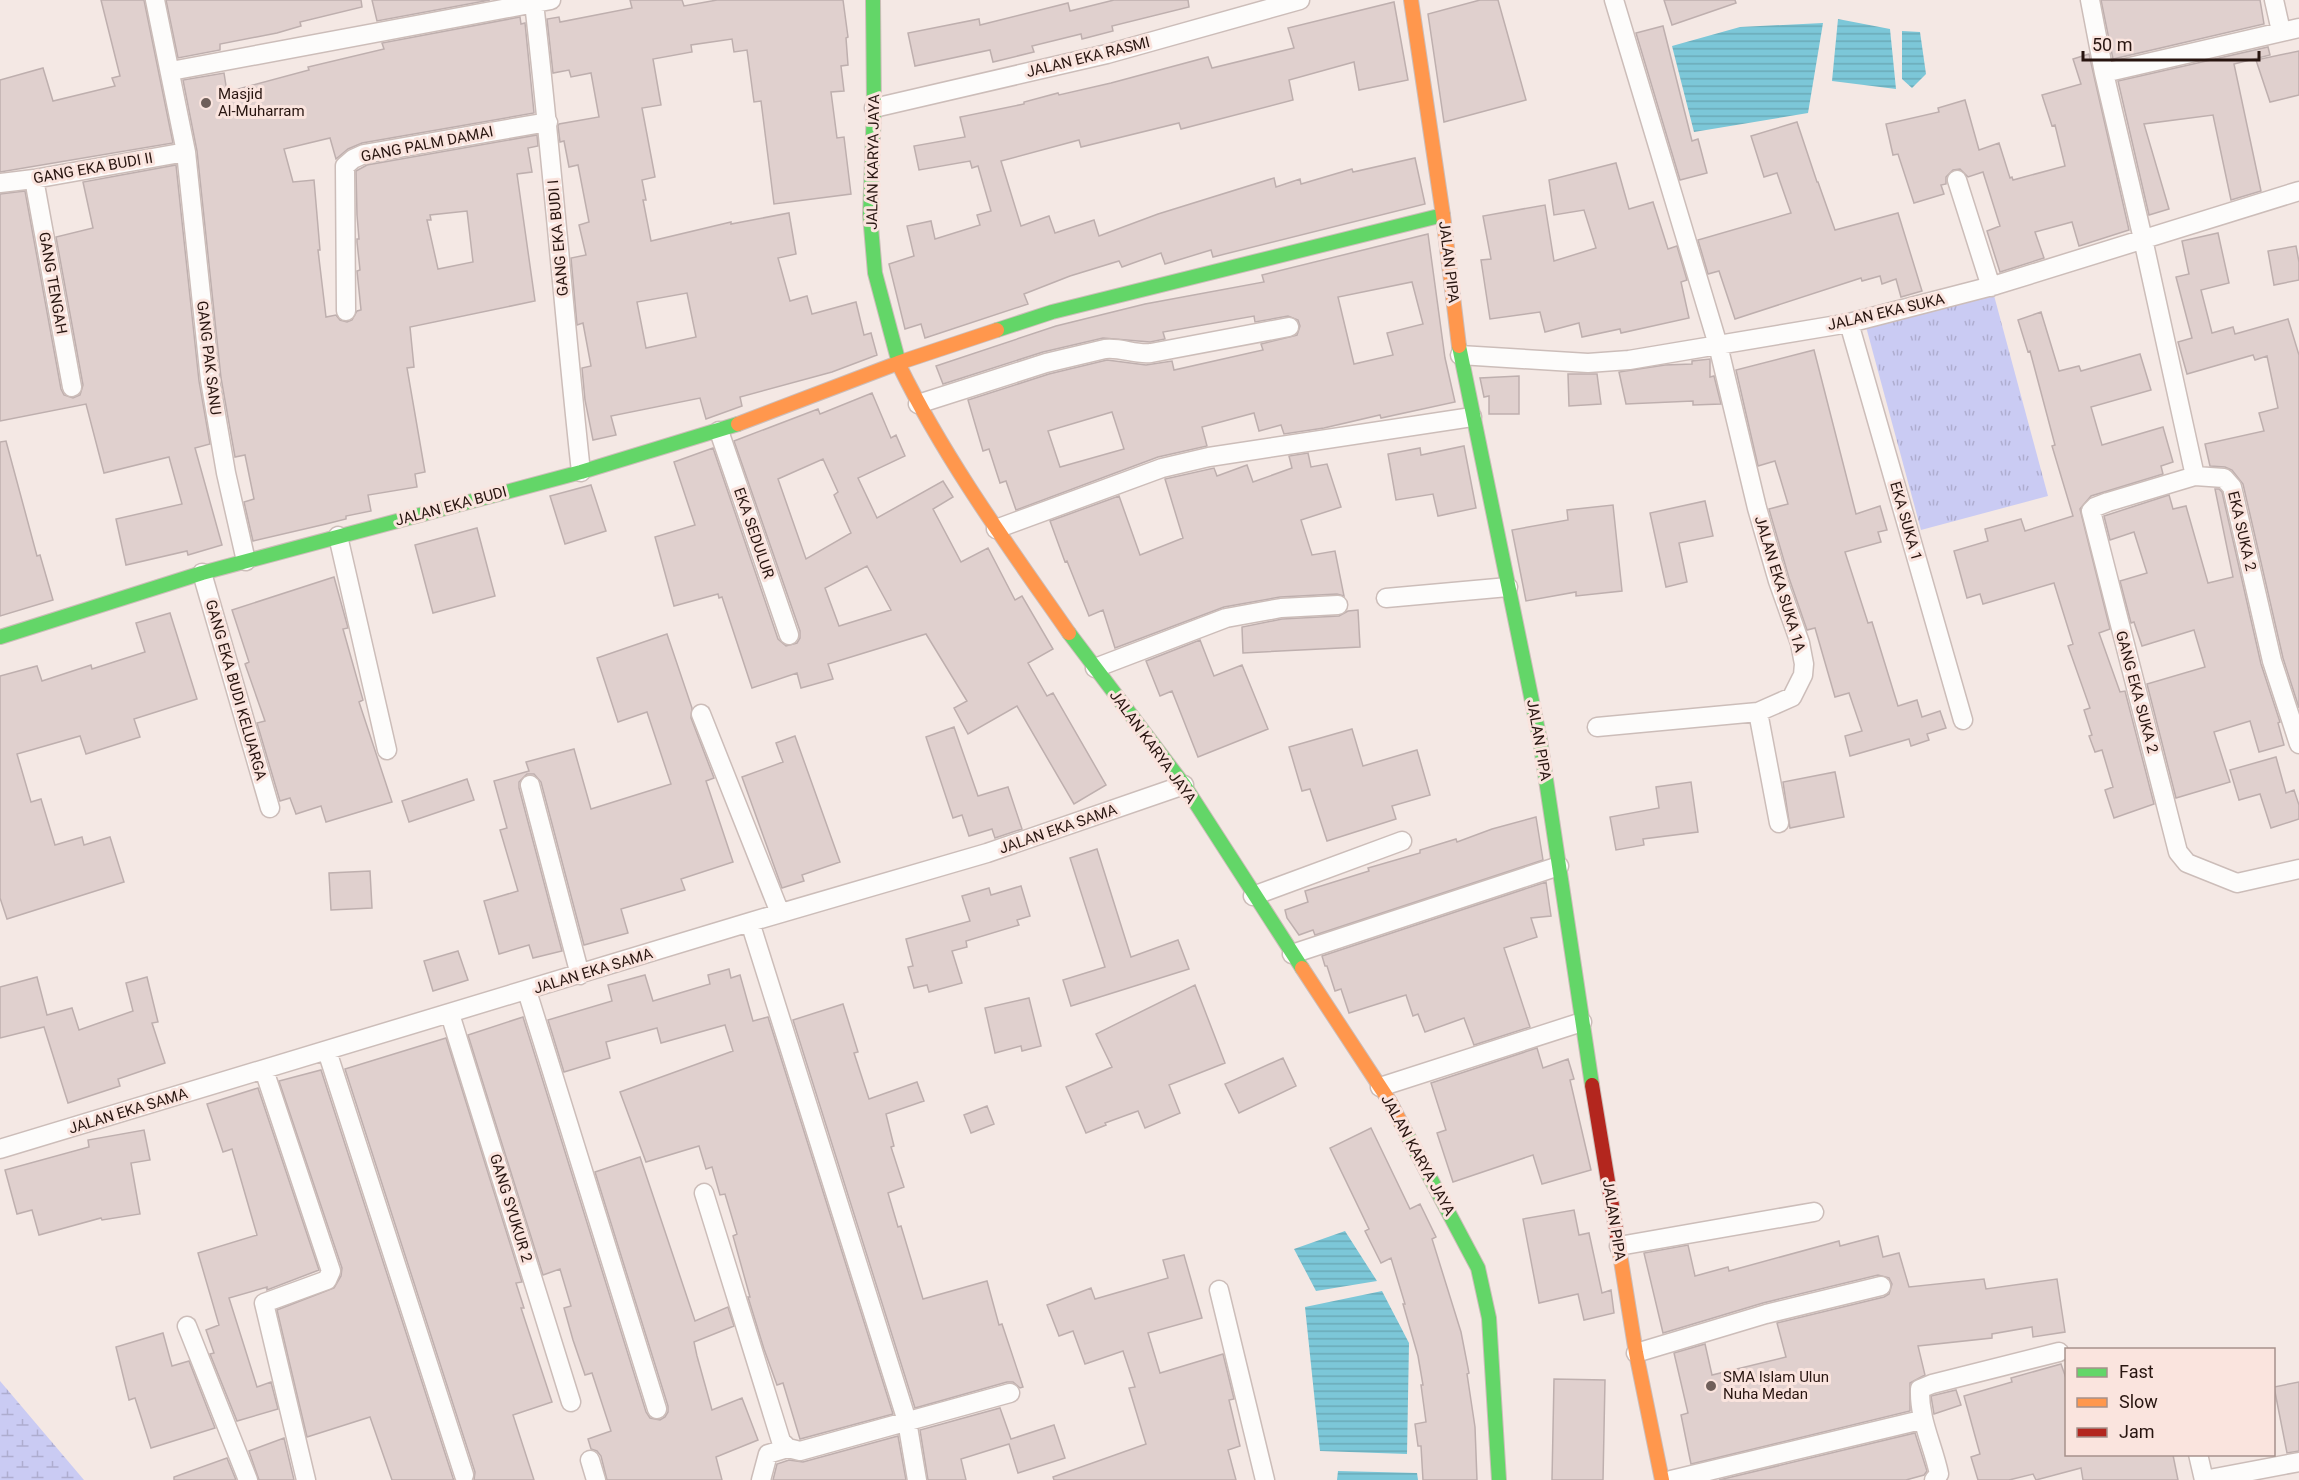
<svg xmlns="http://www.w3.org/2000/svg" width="2299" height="1480" viewBox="0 0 2299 1480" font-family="Roboto,sans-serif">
<defs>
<pattern id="grass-tufts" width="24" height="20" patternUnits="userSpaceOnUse" patternTransform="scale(1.5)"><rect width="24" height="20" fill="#cacbf3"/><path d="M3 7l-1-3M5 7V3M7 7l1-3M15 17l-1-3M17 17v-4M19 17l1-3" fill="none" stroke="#aeadcf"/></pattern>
<pattern id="wetland-marsh" width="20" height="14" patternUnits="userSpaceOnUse" patternTransform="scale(1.5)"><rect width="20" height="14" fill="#cacbf3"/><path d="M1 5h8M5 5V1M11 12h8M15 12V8" fill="none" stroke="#aeadcf"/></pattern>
<pattern id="water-rules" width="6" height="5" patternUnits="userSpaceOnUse" patternTransform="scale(1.5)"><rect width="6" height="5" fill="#7cc7d8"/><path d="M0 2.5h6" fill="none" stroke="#6baab8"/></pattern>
</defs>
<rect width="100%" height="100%" fill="#f4e8e4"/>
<path fill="url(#grass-tufts)" d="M1992 288 2048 496 1921 530 1865 323Z"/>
<path fill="url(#wetland-marsh)" d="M0 1381 84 1480H0Z"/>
<path fill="url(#water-rules)" d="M1838 19 1890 29 1896 89 1832 81Z
M1823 23 1808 113 1694 132 1672 46 1740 27Z
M1902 31 1920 32 1926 74 1912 88 1902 79Z
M1345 1231 1377 1281 1316 1291 1294 1249Z
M1382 1291 1409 1343 1407 1454 1320 1451 1305 1307Z
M1338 1471 1417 1473 1418 1480H1337Z"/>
<path fill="#e0d0ce" stroke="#beafae" stroke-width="1.5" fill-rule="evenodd" d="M101 0H144L173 143 0 172V80L43 68 53 101 115 86 112 78 120 76Z
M166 0H361L362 7 300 22 301 26 277 33 220 44V50L178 58Z
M372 0H490L377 21Z
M630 0H682L684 6 717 0H843L848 37 846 38 848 65 841 66 844 91 831 92 837 138 844 137 851 194 774 204 761 101 754 102 747 50 734 52 732 39 691 45 692 52 653 59 661 105 642 108 655 177 642 180 646 200H643L651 241 731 222V224L789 213 796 254 778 258 790 301 807 296 812 314 856 302 864 335 871 333 877 355 832 372 740 397 742 406 706 419 700 398 611 416 616 435 593 440 585 400 582 368 591 366 583 323 577 325 571 258 586 255 579 225 589 222 578 165 569 167 564 141 560 142 558 126 559 124 599 117 591 73 571 77 569 70 553 73 547 19 559 17 560 22 632 8ZM687 293 696 337 646 348 637 302Z
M1114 0H1188L1189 7 1112 26 1113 31 1082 39 1081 34 1032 46 1034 52 993 62 990 50 915 66 908 33 979 19 980 25 1068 3 1070 11Z
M1480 0H1498L1526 100 1444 122 1428 14Z
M1664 0H1735L1736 3 1672 25Z
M2101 0H2260L2264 24 2113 59Z
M1394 2 1408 80 1359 90 1354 62 1289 80 1293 100 1181 129 1179 123 1081 147 1079 140 1001 161 1021 226 1049 216 1055 233 1094 220 1099 236 1158 214 1274 178 1276 187 1300 179 1301 184 1352 169 1353 172 1415 158 1425 204 1213 257 1211 250 1165 264 1161 253 1122 267 1119 261 1070 276 1024 294 1028 304 925 338 921 324 905 329 889 264 914 256 907 226 931 221 935 239 980 225 977 215 991 211 978 166 972 168 970 161 919 170 914 146 965 137 960 117 1024 104V102L1058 93 1059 95 1111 83 1208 57 1212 68 1294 48 1288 28Z
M520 17 521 24 525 23 534 113 362 143 348 149 336 159 330 138 284 149 293 182 314 180 320 250H318L326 317 336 315 340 320 347 322 352 320 357 311 361 310 357 271 360 270 357 242V239H359L357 215 356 171 367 165 537 135 538 146 528 148 532 172 517 174 535 301 410 327 414 367 407 368 425 472 415 474 417 487 368 495 371 511 346 516V519L326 524 253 541 244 502 254 499 245 455 235 457 221 378 197 151 183 80 224 73 227 92 309 70 308 67 384 49 382 43ZM467 211 473 262 438 269 427 220H431L430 215Z
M1663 26 1692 141 1698 139 1707 173 1680 180 1636 33Z
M2268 47 2270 55 2234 64 2261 191 2231 200 2213 115 2144 124 2169 209 2149 215 2118 81Z
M2299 51V95L2270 102 2256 60Z
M2089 54 2129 230 2079 246 2072 222 2035 232 2044 258 2000 272 1987 231 2000 226 1983 172 1968 177 1960 169 1953 170 1946 177V184L1941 185 1944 194 1914 203 1898 154 1893 155 1886 124 1939 112 1938 108 1965 100 1979 150 1999 143 2010 178 2012 177 2013 180 2065 166 2055 125 2052 126 2042 95 2081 84 2073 59Z
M1797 122 1817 182H1818L1835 230 1898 213 1922 291 1901 297 1896 279 1882 284 1880 276 1862 281 1861 278 1735 319 1719 271 1708 274 1698 240 1791 213 1777 173 1764 177 1751 136Z
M1616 163 1629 209 1653 202 1668 249 1677 246 1687 280 1681 282 1689 318 1621 333 1620 329 1582 337 1579 323 1545 332 1540 312 1490 319 1481 260 1491 259 1483 216 1545 205 1554 261 1596 248 1584 210 1554 215 1549 180Z
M176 165 199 381 210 444 195 448 222 545 188 555 187 551 126 565 116 519 182 504 169 457 104 473 86 404 0 421V194L25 191 61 389 64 395 73 398 80 395 83 385 56 237 93 228 83 182Z
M2218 233 2229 283 2201 290 2212 333 2233 327 2235 334 2288 319 2299 355V708L2283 658 2243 484 2232 470 2225 467 2210 466 2205 444 2264 431 2259 413 2278 408 2267 356 2255 360 2253 355 2187 374 2178 342 2192 338 2176 277 2189 274 2182 241Z
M1428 234 1445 358 1455 402 1381 418 1380 415 1324 428 1284 434 1281 425 1259 431 1254 413 1202 427 1207 446 1158 457 1016 510 1006 481 1000 483 989 449 983 451 968 400 1049 374 1107 360 1146 365 1172 361 1174 370 1263 350 1261 344 1297 335 1300 326 1298 320 1288 316 1255 322 1254 316 1163 332 1165 339 1150 342 1103 338 1043 352 943 384 936 366 1056 326 1145 304 1264 282 1262 275ZM1412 282 1423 324 1387 333 1393 355 1354 364 1338 297ZM1112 412 1124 449 1060 467 1048 431Z
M2296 246 2299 262V280L2274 285 2268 251Z
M2041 312 2059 371 2079 366 2081 371 2140 354 2151 390 2091 407 2102 445 2163 427 2173 462 2161 466 2163 474 2091 496 2080 509 2110 629 2099 633 2120 692 2125 691 2154 804 2114 818 2105 790 2113 787 2102 750 2095 752 2089 736 2092 735 2084 710 2090 708 2068 646 2073 644 2054 583 1983 604 1980 594 1967 598 1954 551 1988 541 1985 529 2021 519 2025 531 2073 516 2052 446 2055 445 2030 351 2028 352 2018 320Z
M1814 350 1856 514 1880 506 1887 530 1878 532 1881 542 1845 552 1868 623 1872 622 1898 706 1917 700 1922 717 1940 711 1946 728 1927 734 1929 740 1911 746 1909 739 1850 756 1845 736 1862 731 1849 693 1835 697 1815 628 1807 630 1789 578 1769 509 1788 504 1775 461 1758 466 1736 370Z
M1710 359V377L1714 376 1721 404 1693 405V401L1626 404 1619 372 1665 365 1692 364V361Z
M1568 374H1597L1601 404 1569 406Z
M1519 376V414H1489V396L1484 397 1480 378Z
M872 393 891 438 896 435 905 456 858 478 877 518 943 481 953 497 933 509 961 562 988 548 1015 600 1022 596 1053 649 1028 663 1047 696 1053 693 1106 785 1074 804 1017 706 968 734 954 708 967 701 926 634 828 664 833 679 801 688 797 673 752 688 722 597 719 598 718 594 674 606 655 537 695 525 674 462 713 448 778 639 786 646 797 643 800 638V631L734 441 818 409 820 414ZM823 459 838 492 834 495 851 533 806 559 778 479ZM867 566 891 610 839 626 825 588Z
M6 441 37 556 40 555 53 600 0 616V442Z
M1464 446 1476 508 1438 516 1433 494 1396 500 1388 454 1420 448 1421 455Z
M1308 453 1311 467 1327 464 1341 507 1301 520 1312 555 1335 551 1344 596 1337 594 1280 597 1224 607 1115 648 1103 610 1089 616 1067 561 1065 562 1050 521 1119 496 1140 555 1183 538 1165 479 1214 468 1217 476 1247 465 1253 482 1292 468 1289 456Z
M591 485 606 531 565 544 550 496Z
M2215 489H2219L2222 492 2261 664 2280 722 2278 723 2284 745 2259 752 2250 721 2214 732 2230 782 2176 798 2147 684 2205 667 2194 630 2142 646 2134 622 2131 623 2120 581 2147 573 2134 532 2110 540 2104 516 2169 495 2173 509 2186 506 2208 583 2233 577Z
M1705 501 1713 536 1679 543 1687 582 1666 587 1650 513Z
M1613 505 1622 591 1576 596V592L1526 601 1512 530 1568 520 1567 510Z
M477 528 495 596 433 613 415 545Z
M334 577 348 628 343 629 363 700 359 702 392 802 326 822 321 806 296 814 290 798 280 801 257 723 265 721 245 664 249 662 232 610Z
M1358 610 1360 647 1243 653 1242 627 1282 619 1339 616 1348 611Z
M170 613 197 699 134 719 140 737 86 754 80 736 17 754 31 802 41 799 55 845 82 837 84 845 110 837 124 882 7 919 0 898V676L37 666 42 681 91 665 92 669 145 652 136 623Z
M667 634 692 708 691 718 714 778 706 781 733 862 681 879 685 890 621 909 628 933 584 945 541 782 534 774H527L519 782V788L562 951 533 958 529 945 499 954 484 901 518 891 500 830 507 828 494 781 529 771 526 762 574 749 591 809 671 784 647 712 618 722 597 658Z
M1200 640 1214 676 1242 665 1268 729 1198 757 1172 691 1160 696 1146 661Z
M954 727 978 796 1008 787 1022 829 995 838 992 829 969 836 962 815 953 818 926 737Z
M1352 729 1363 766 1417 750 1430 795 1392 806 1396 819 1327 841 1310 789 1302 791 1289 747Z
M795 736 840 862 802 875 804 881 782 888 742 777 783 762 776 743Z
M2276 757 2286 793 2294 790 2299 805V819L2271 828 2260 794 2239 800 2230 770Z
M1835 772 1844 817 1790 828 1783 782Z
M467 779 474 800 409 822 402 801Z
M1691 782 1698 832 1643 839 1644 845 1616 850 1610 817 1659 808 1656 787Z
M1536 817 1543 860 1315 935 1313 930 1299 935 1287 918 1285 910 1308 902 1305 891 1369 871 1368 868 1420 853V850L1456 839 1457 842 1492 829Z
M1097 849 1131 957 1178 940 1189 969 1071 1006 1063 980 1105 967 1070 858Z
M370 871 372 908 331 910 329 873Z
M1546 882 1551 916 1531 918 1537 937 1504 948 1530 1027 1474 1045 1464 1018 1425 1032 1418 1014 1413 1016 1406 995 1349 1013 1341 989 1335 991 1327 966H1325L1322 956Z
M1021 886 1030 916 1017 920 1019 925 966 941 967 947 952 951 962 983 929 992 927 985 914 988 908 967 913 966 906 939 970 921 962 896 989 888 991 895Z
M458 951 468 980 433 991 424 961Z
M729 969 731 978 740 975 753 1021 768 1017 893 1414 800 1439 783 1383 777 1385 764 1349 748 1297H750L733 1236 737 1234 725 1194 720 1195 712 1167 706 1169 699 1146 646 1162 620 1092 733 1051 725 1025 661 1043 657 1028 606 1042 610 1058 564 1072 548 1020 612 1001 608 985 645 975 653 1001 710 984 708 975Z
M37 977 47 1015 72 1008 79 1030 133 1011 126 983 147 977 158 1022 152 1023 165 1063 118 1079 120 1086 68 1103 44 1027 0 1038V987Z
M1195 985 1225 1063 1169 1085 1180 1113 1145 1128 1138 1111 1105 1123 1106 1125 1086 1133 1066 1087 1112 1067 1096 1034Z
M1029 998 1041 1046 1022 1051 1021 1046 995 1053 985 1008Z
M843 1004 858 1052 854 1053 869 1099 917 1082 924 1101 886 1114 894 1146 891 1147 904 1187 888 1193 898 1227 901 1226 923 1299 987 1281 999 1325 1002 1324 1023 1387 1020 1388 1013 1382H1007L915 1408 793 1020Z
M523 1017 646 1412 650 1418 660 1420 665 1417 668 1412V1406L595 1172 640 1157 695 1321 728 1307 734 1326 694 1342 697 1356 712 1410 742 1398 758 1440 716 1457 722 1480H607L601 1456 597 1451 591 1449 588 1439 611 1431 592 1373 585 1375 573 1340 564 1308 571 1306 560 1269 543 1275 468 1035Z
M446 1038 522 1282 516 1283 524 1308H521L552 1402 513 1415 534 1480H474L475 1472 345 1069Z
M1537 1048 1543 1068 1568 1059 1574 1079 1570 1080 1591 1170 1542 1184 1533 1155 1453 1182 1437 1133 1446 1130 1431 1083Z
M1283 1058 1296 1086 1239 1113 1225 1084Z
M321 1070 453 1478 454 1480H392L370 1417 307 1437 277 1310 334 1288 341 1276 342 1268 279 1081Z
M258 1088 319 1270 267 1290V1287L229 1298 257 1387 271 1382 278 1409 237 1421 210 1354 214 1353 206 1330 219 1325 198 1253 257 1235 232 1149 223 1152 207 1104Z
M987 1106 994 1124 971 1133 964 1115Z
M1371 1128 1410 1209 1420 1204 1436 1237 1432 1239 1461 1332 1469 1373 1467 1374 1475 1427 1477 1480H1423L1421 1446H1418L1415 1424 1426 1422 1421 1385H1423L1418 1356 1403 1304H1405L1391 1258 1381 1263 1365 1231 1369 1229 1330 1148Z
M144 1130 150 1160 131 1163 140 1214 102 1220 101 1218 39 1235 32 1210 17 1214 5 1170 89 1147 88 1140Z
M1574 1210 1579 1235 1589 1233 1602 1293 1611 1290 1614 1313 1584 1320 1578 1294 1539 1303 1523 1219Z
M1878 1236 1883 1257 1899 1253 1909 1287 1984 1279 1986 1289 2057 1279 2065 1332 2033 1337 2032 1327 1992 1334V1338L1918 1346 1925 1375 1910 1383V1411L1691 1464 1681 1415 1688 1413 1674 1353 1705 1344 1712 1375 1786 1357 1777 1323 1884 1297 1889 1294 1892 1284 1889 1278 1878 1275 1763 1303 1663 1333 1644 1253 1688 1245 1695 1276 1728 1267 1729 1271 1839 1241 1840 1246Z
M1184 1255 1202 1318 1148 1333 1160 1373 1223 1354 1234 1399 1229 1400 1240 1446 1228 1450 1236 1480H1054L1053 1477 1146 1444 1129 1388 1135 1387 1123 1351 1085 1364 1073 1331 1059 1336 1047 1305 1091 1288 1095 1299 1168 1278 1163 1260Z
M163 1333 172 1366 189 1361 215 1428 151 1448 135 1398 129 1400 116 1347Z
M2061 1364 2067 1381V1455H2173L2178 1480H2083L2081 1468 2036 1480 2033 1474 2009 1480H1978L1971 1457 1980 1454 1964 1396 2012 1382 2011 1378Z
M1554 1379 1605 1380 1603 1480H1552Z
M2299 1382V1451L2287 1453 2274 1387Z
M1956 1390 1961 1405 1934 1414 1931 1396Z
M1000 1408 1011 1439 1054 1425 1065 1458 1018 1473 1009 1444 961 1459 966 1480H928L920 1430Z
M1915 1433 1927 1471 1924 1475 1906 1480H1719Z
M898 1436 906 1480H773L777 1464 789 1460 803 1462Z
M284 1438 294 1480H259L249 1451Z
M227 1458 236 1480H174V1477Z"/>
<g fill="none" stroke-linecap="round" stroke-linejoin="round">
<g stroke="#ccbdb9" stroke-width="21">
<path id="street" d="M155 0 186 152 210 380 226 473 246 561
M2090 0 2104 73 2143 239 2195 476 2224 478 2232 487 2272 661 2299 744
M2274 0 2281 31
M534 3C552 159 564 316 581 472
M171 71 551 0
M2104 73 2299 28
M874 108 1107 54 1300 0
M34 179 72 387
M1957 180 1991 287
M0 183 34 179 186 152
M346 311 345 166 353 159 364 154 548 122
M1849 323 1963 720
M1460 355 1588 363 1629 360 1849 323 1996 285 2299 191
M918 404 1046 363 1105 349C1121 347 1135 355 1151 353L1289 327
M719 431 789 635
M2195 476 2108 502 2095 507 2091 511 2178 852 2187 863 2237 883 2299 869
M996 529 1162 468 1209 457 1472 417
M338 536 387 750
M202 573 270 808
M1386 598 1508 587
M1095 668 1226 618 1281 608 1338 605
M1758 712 1779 823
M701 714 780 913
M1597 727 1758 712 1792 697 1803 675 1804 664 1800 643 1778 581 1757 508 1718 345 1614 0
M530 785 580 975
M1253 896 1402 841
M750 922 907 1421 917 1480
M1292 954 1559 866
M527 991 657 1409
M450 1014 571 1402
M327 1051 464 1475
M264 1070 331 1271 327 1280 264 1303 306 1480
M1380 1087 1582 1022
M0 1149 750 922 987 853 1184 785
M704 1193 781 1441 788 1448 800 1451 1010 1393
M1619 1246 1814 1212
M1219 1290 1265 1480
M187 1326 248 1480
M1636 1353 1766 1314 1881 1286
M2198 1454 2204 1480
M590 1460 596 1480
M761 1480 768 1454 788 1448
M1671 1480 1921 1420
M1934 1480 1939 1474C1933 1445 1919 1420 1920 1389L1932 1384 2059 1352
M2204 1480 2299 1462"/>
</g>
<g stroke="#ccbdb9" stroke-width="16">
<path id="fast" d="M873 0 874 108 870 215 875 273 900 367
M997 330 1052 312 1443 215
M1459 346 1540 740 1592 1085
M1069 633 1184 785 1302 968
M0 637 202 573 581 472 738 424
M1401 1123 1478 1268 1489 1318 1499 1480"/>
</g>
<g stroke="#ccbdb9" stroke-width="16">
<path id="slow" d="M1411 0 1443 215 1459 346
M900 367C946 461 1009 547 1069 633
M738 424 898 363 997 330
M1302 968 1390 1102 1401 1123
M1617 1236 1636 1353 1662 1480"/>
</g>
<g stroke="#ccbdb9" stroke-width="16">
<path id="jam" d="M1592 1085 1617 1236"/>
</g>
<use href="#street" stroke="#fdfcfb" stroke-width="18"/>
<use href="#fast" stroke="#63d668" stroke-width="14"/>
<use href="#slow" stroke="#ff974d" stroke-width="14"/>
<use href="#jam" stroke="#b3261e" stroke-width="14"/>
</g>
<g fill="#6f5f5a" stroke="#fae4de" stroke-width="2">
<circle cx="206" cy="103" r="6"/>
<circle cx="1711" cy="1386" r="6"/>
</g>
<g text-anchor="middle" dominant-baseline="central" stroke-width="6" stroke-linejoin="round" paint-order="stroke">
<g font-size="15" fill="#281510" stroke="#fae4de">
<text transform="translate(1088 57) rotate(-14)">JALAN EKA RASMI</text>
<text transform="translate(427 144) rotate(-11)">GANG PALM DAMAI</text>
<text transform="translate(873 162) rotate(-89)">JALAN KARYA JAYA</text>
<text transform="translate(93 168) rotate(-10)">GANG EKA BUDI II</text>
<text transform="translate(558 238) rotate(-95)">GANG EKA BUDI I</text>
<text transform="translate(1449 262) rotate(83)">JALAN PIPA</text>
<text transform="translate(53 283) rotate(80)">GANG TENGAH</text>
<text transform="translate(1886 312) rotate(-13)">JALAN EKA SUKA</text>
<text transform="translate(209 358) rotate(83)">GANG PAK SANU</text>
<text transform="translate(451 506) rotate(-15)">JALAN EKA BUDI</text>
<text transform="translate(1906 521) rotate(74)">EKA SUKA 1</text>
<text transform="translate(2242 531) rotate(77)">EKA SUKA 2</text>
<text transform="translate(754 533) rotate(71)">EKA SEDULUR</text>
<text transform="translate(1780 584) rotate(73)">JALAN EKA SUKA 1A</text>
<text transform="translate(236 690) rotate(74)">GANG EKA BUDI KELUARGA</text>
<text transform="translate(2137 692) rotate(75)">GANG EKA SUKA 2</text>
<text transform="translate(1539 740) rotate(80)">JALAN PIPA</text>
<text transform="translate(1153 747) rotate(54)">JALAN KARYA JAYA</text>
<text transform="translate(1058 829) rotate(-19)">JALAN EKA SAMA</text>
<text transform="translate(593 971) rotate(-17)">JALAN EKA SAMA</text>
<text transform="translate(128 1111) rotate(-17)">JALAN EKA SAMA</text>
<text transform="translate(1418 1155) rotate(61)">JALAN KARYA JAYA</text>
<text transform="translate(511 1208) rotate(73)">GANG SYUKUR 2</text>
<text transform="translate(1614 1220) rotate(81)">JALAN PIPA</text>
</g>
<g font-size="15" fill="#281510" stroke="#fae4de" text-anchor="start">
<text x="218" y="94">Masjid<tspan x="218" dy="17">Al-Muharram</tspan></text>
<text x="1723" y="1377">SMA Islam Ulun<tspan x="1723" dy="17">Nuha Medan</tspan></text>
</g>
</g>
<rect x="2065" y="1348" width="210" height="108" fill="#fae4de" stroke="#a6918c" stroke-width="1.5"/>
<rect x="2077" y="1368" width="30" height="9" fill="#63d668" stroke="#a6918c" stroke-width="1.5"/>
<text x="2119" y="1378" font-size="18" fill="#281510">Fast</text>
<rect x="2077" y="1398" width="30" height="9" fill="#ff974d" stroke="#a6918c" stroke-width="1.5"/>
<text x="2119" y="1408" font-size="18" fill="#281510">Slow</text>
<rect x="2077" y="1428" width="30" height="9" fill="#b3261e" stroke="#a6918c" stroke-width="1.5"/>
<text x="2119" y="1438" font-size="18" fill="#281510">Jam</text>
<path d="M2083 51v9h176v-9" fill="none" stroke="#281510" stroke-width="3"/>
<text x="2092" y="51" font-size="18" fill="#281510" stroke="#fae4de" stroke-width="4.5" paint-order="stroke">50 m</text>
</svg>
